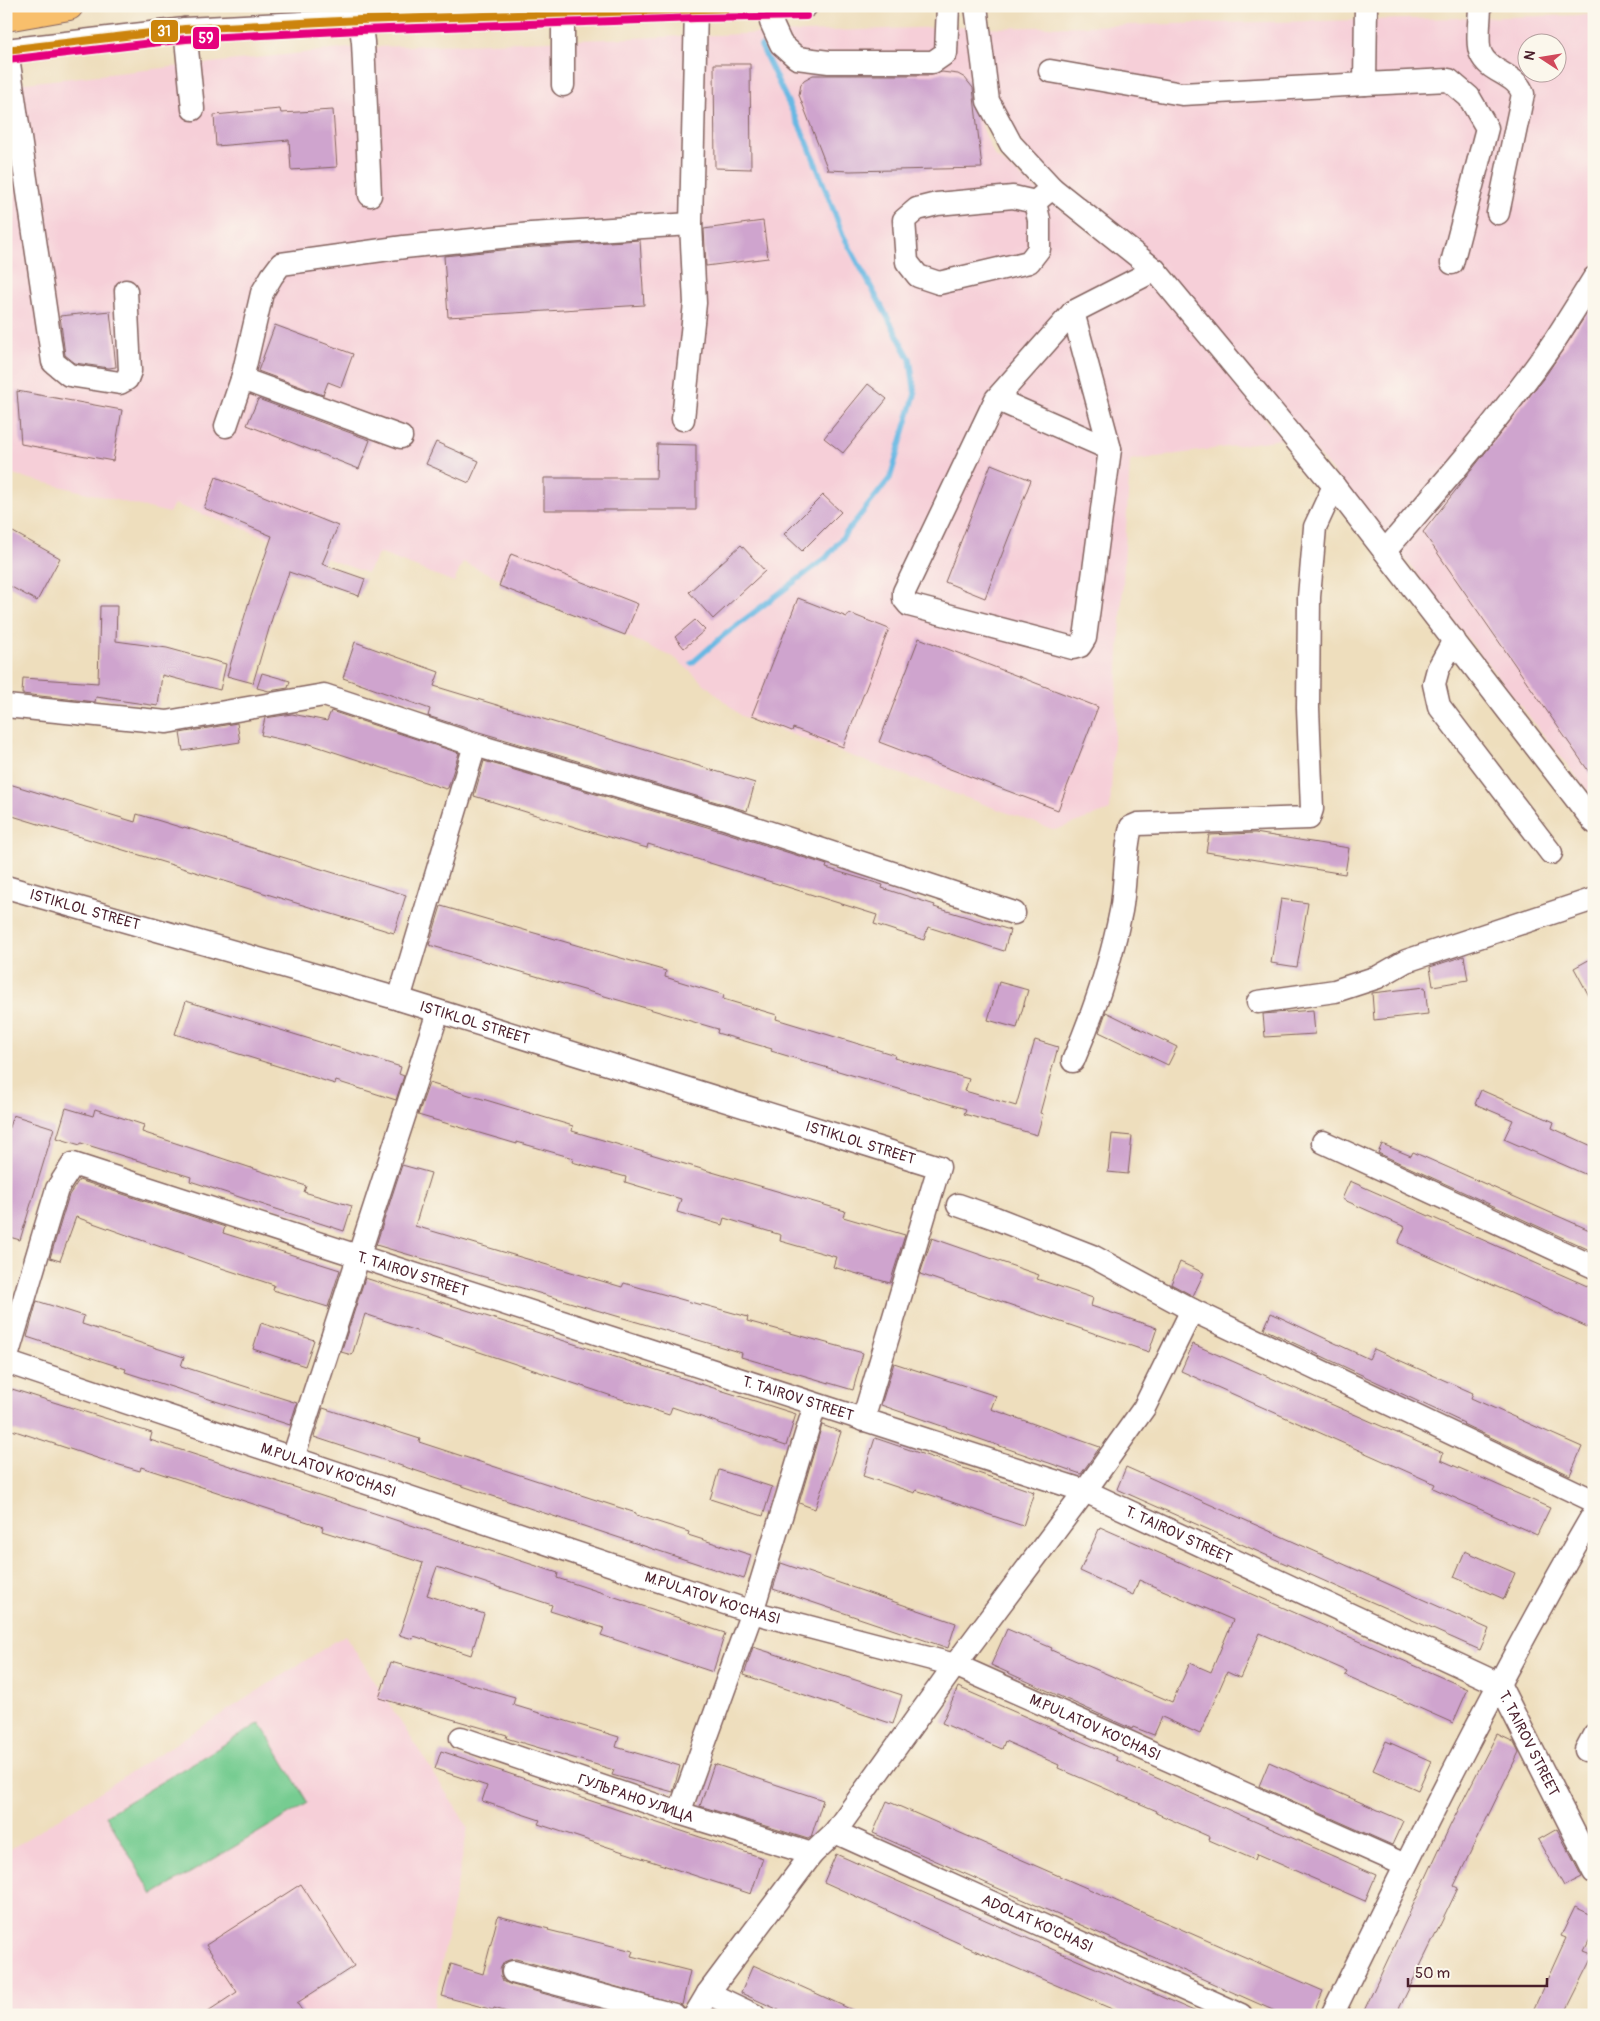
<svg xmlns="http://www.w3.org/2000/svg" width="1600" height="2021" viewBox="0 0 1600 2021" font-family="Pangolin,sans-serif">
<rect width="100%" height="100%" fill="#fbf7ec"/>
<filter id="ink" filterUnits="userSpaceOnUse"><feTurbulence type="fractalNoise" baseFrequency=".02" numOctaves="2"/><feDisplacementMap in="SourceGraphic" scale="10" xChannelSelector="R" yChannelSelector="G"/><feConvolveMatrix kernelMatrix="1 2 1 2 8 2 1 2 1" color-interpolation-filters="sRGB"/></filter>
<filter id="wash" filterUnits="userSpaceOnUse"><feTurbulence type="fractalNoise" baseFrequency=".0096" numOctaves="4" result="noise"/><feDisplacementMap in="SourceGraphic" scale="20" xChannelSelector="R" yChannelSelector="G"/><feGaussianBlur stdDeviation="1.12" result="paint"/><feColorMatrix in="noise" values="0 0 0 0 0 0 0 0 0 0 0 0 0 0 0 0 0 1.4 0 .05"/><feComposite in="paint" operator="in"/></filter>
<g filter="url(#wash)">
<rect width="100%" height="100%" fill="#eedebd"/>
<path fill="#f6cfd8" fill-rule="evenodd" d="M1594 15V799L1395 546 1159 265 1049 178 995 109 988 28ZM1528 42H1558V72H1528Z
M972 26 976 112 994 155 1153 282 1282 439 1130 461 1110 810 1055 830 741 716 675 658 463 562 454 582 379 553 367 573 174 504 169 513 6 473V85L349 48Z
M345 1635 468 1827 432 2015H6V1852Z"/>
<path fill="#76cc91" stroke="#60765e" d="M260 1723 308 1803 153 1895 106 1815Z"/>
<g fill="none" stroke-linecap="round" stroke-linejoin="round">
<path stroke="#68b8e3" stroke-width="5.5" d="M692 663 724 635 826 558 890 478 915 394 910 359 843 235 808 144 761 46"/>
</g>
<g id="blocks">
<path fill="#cfa4ce" d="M714 64H750L751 169 715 168Z
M942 72 958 74 965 78 973 88 982 168 850 171 828 170 799 95 801 84 804 80 813 75H933Z
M280 109 281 113 333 110 337 167 291 170 289 140 216 146 214 115Z
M763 221 768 258 706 266 704 229Z
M640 240 644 305 448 317 444 256 532 247Z
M1594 303V779L1423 532 1546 375Z
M110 311 116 367 109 368 75 363 65 355 60 316Z
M275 325 353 354 341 387 328 382 323 395 258 371Z
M868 384 887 399 843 453 824 438Z
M17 391 122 410 113 461 21 444Z
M258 399 370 440 359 469 247 425Z
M436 442 479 461 469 483 426 464Z
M657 444 696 445V510H544V478H656Z
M991 464 1031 480 985 598 945 582Z
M216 477 338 526 322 564 365 579 359 596 289 572 274 612 253 683 227 676 248 605 272 536 204 508Z
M823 495 841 512 802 551 784 534Z
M13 532 60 558 37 601 6 584V544Z
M741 545 765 571 713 619 689 592Z
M511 554 638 604 625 635 499 586Z
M798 598 847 617 849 613 889 629 843 747 793 728 792 731 752 715Z
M100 606H117L116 641 167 648 226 664 220 690 162 675 158 706 96 697 95 702 22 694 23 678 98 683Z
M695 620 705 630 684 648 675 637Z
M919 638 1098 707 1058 810 879 742Z
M355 642 439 672 434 686 755 783 747 811 479 732 428 716 430 709 343 678Z
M262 673 290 681 288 688 269 691 257 688Z
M331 711 459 753 448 788 446 789 307 743 306 745 261 735 265 718 292 714 327 721Z
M237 723 240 742 183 751 180 733Z
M484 761 724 832 827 865 826 868 883 885 882 888 935 905 934 907 1010 930 1004 951 928 927 924 940 874 924 877 915 765 880 648 844 647 848 588 831 474 796Z
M6 783 135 822 137 814 183 828 184 827 406 895 394 933 6 814Z
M1255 833 1349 848 1345 874 1206 852 1209 835Z
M1281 899 1308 903 1297 967 1271 963Z
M441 906 666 971 665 977 724 995 723 999 777 1015 776 1019 895 1055 894 1058 969 1079 965 1091 1016 1106 1035 1040 1058 1047 1040 1113 1043 1114 1037 1135 964 1114 966 1109 771 1051 772 1049 717 1033 718 1029 429 945Z
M1464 956 1468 980 1433 986 1430 967Z
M1594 957V1005L1574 968Z
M999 982 1028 990 1017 1028 988 1020Z
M1425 987 1428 1014 1374 1020 1372 993Z
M186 1001 401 1067 399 1074 404 1076 396 1100 336 1081 335 1084 175 1034Z
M1313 1010 1315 1034 1265 1037 1263 1014Z
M1106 1012 1177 1047 1168 1065 1099 1032Z
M429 1083 573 1126 572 1131 845 1211 843 1217 905 1235 890 1283 833 1267 836 1257 780 1241 781 1235 724 1218 722 1225 677 1212 681 1199 625 1182 626 1177 572 1162 573 1158 517 1142V1144L418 1115Z
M1481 1090 1554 1122 1552 1128 1594 1147V1178L1504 1139 1513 1120 1475 1104Z
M66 1108 93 1116 95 1109 144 1125 142 1132 306 1186 304 1192 352 1206 344 1231 190 1181 191 1177 81 1143 80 1145 57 1138Z
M13 1115 54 1128 20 1240 6 1236V1136Z
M1112 1134 1132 1136 1128 1174 1108 1172Z
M1382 1144 1411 1156 1413 1152 1594 1232V1252L1378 1153Z
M402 1165 431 1173 415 1226 622 1287 624 1283 701 1305V1304L748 1317 747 1321 863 1353 853 1390 741 1357 742 1353 376 1245Z
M79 1180 225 1227 223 1233 340 1270 328 1307 273 1290 274 1285 209 1264 76 1217 60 1261 50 1258 69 1195Z
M1350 1181 1594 1289V1330L1398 1243 1405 1227 1342 1199Z
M932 1238 1039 1275 1037 1279 1093 1298 1091 1306 1157 1328 1149 1352 920 1274Z
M1180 1262 1204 1273 1193 1296 1171 1284Z
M365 1278 796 1414 786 1446 672 1407 669 1415 365 1314 352 1355 341 1352Z
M37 1301 84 1316 82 1324 184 1357 181 1366 297 1403 290 1425 125 1372 126 1369 27 1337Z
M1271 1313 1369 1359 1374 1349 1473 1393 1471 1398 1582 1447 1570 1475 1463 1424 1464 1423 1264 1329Z
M261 1323 314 1340 305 1366 253 1349Z
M1193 1344 1443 1453 1441 1460 1550 1508 1537 1535 1433 1488 1435 1484 1181 1371Z
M894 1363 996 1396 991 1409 1100 1447 1081 1474 881 1405Z
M6 1389 12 1391V1389L152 1433 150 1440 558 1573 557 1578 725 1633 713 1672 601 1635 604 1628 550 1611 552 1605 437 1567 427 1595 484 1614 471 1655 414 1636 413 1639 399 1635 423 1563 322 1531 323 1527 217 1492 141 1467 140 1471 106 1461 6 1428Z
M323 1408 420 1439 419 1442 636 1513V1515L689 1532 688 1535 751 1555 744 1579 314 1437Z
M822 1425 841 1432 815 1509 799 1503Z
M875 1438 1034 1492 1023 1526 916 1490 915 1493 863 1476Z
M1126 1467 1489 1629 1480 1650 1117 1489Z
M719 1470 772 1487 763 1516 710 1499Z
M1100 1527 1468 1689 1453 1723 1345 1675 1347 1671 1260 1633 1240 1678 1227 1672 1200 1734 1162 1717 1154 1735 1133 1727 1132 1729 991 1665 1007 1629 1052 1648 1051 1650 1172 1702 1190 1663 1211 1672 1233 1620 1139 1580 1133 1595 1080 1571Z
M1465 1551 1515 1573 1504 1599 1454 1577Z
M781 1563 956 1623 948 1648 773 1589Z
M753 1647 902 1695 893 1724 744 1675Z
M391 1662 515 1697 513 1705 619 1737 616 1747 680 1766 673 1792 612 1775 614 1770 506 1738 507 1735 379 1698Z
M958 1687 1117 1757 1116 1760 1376 1875 1365 1901 1257 1854 1255 1860 1209 1840 1210 1837 1156 1813 1157 1811 1058 1768 1059 1765 1005 1741 1002 1749 942 1723Z
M1497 1734 1514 1742 1519 1752 1454 1886 1458 1888 1432 1942 1396 2015H1362L1450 1826Z
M1386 1741 1431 1761 1418 1790 1373 1770Z
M441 1751 763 1858 751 1894 538 1824 540 1820 482 1801 487 1786 435 1769Z
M1269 1762 1403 1821 1392 1845 1259 1786Z
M714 1764 823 1800 811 1837 808 1839 700 1806Z
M887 1801 1323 1991 1313 2015H1284L873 1833Z
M1557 1829 1582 1877 1564 1886 1538 1840Z
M836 1854 990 1922 1203 2015H1126L974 1950 824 1882Z
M301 1884 354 1966 297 2003 305 2015H202L237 1992 206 1945Z
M1575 1907 1594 1916V1931L1584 1951 1594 1955 1564 2015H1531L1566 1938 1561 1936Z
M498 1916 549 1929 548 1930 633 1951 631 1956 690 1971 682 2005 516 1959 509 1960 504 1962 500 1969 501 1976 503 1981 509 1984 622 2015H517L494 2008 493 2010 442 1996 451 1964 483 1974Z
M753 1965 811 1991 863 2015H790L741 1993Z"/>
</g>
</g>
<g filter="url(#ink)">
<use href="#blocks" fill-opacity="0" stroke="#83625e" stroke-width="1"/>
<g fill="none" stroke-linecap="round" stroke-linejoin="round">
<g stroke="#83625e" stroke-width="25">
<g id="minor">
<path d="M976 6 988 101 1011 144 1052 188 1155 270 1334 486 1594 822"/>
<path d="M1366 6 1365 84 1449 80 1469 97 1487 128 1452 263"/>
<path d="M1480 6C1480 18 1476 44 1481 54 1489 73 1517 74 1523 94L1498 213"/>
<path d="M771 7V22L781 44 797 58 829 62H933L946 53 948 6"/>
<path d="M563 13V85"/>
<path d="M360 20 363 42 370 195"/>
<path d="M185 29 193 109"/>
<path d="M6 50 185 29 360 20 696 8 806 6"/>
<path d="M7 50 53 362 69 375 120 383 127 379 130 371 126 291"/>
<path d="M1050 71 1182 94 1365 84"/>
<path d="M1035 202 1039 220V249L1029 262 939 283 918 276 907 262 904 220 917 209 937 204 1013 197 1035 202 1052 188"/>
<path d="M1073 312 1110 449"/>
<path d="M242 379 401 437"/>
<path d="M996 399 1110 449 1085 638 1080 646 1073 648 909 605 904 599V592L996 399 1073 312 1155 270"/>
<path d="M683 419 695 303 691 224 696 8"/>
<path d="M226 426 242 379 262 293 272 276 281 264 404 247 531 234 691 224"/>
<path d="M1385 551C1444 483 1504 414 1555 340 1568 320 1581 299 1594 278"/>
<path d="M1454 640 1438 669 1434 684 1439 706 1551 853"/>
<path d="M6 706 167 722 324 695 475 745 728 819 1014 913"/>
<path id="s1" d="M6 887 399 999 939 1167 863 1420"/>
<path d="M399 999 475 745"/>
<path d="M1258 1002 1335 991 1378 977 1406 961 1594 899"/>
<path d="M1073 1061C1094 1012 1111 963 1121 911 1126 884 1124 855 1131 827L1138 824 1309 818 1312 809 1308 708 1309 597 1315 527 1334 486"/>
<path d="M1323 1142 1594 1267"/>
<path d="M958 1205 995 1218 1092 1256 1192 1310"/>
<path id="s2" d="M6 1360 57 1189 73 1164 1085 1491 1499 1684 1594 1872"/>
<path id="s3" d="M6 1362 752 1612 955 1665 1405 1865"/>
<path d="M293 1458 438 1012"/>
<path id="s4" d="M461 1738 679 1813 812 1854"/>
<path d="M1586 1750 1594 1735"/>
<path d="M679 1813 752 1612 815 1405"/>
<path id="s5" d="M835 1832 1241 2015"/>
<path d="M513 1972 674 2015"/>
<path d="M708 1993 754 2015"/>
<path d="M695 2015 708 1993 812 1854 835 1832 955 1665 1085 1491 1144 1408 1192 1310 1594 1501"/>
<path d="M1332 2015C1415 1845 1499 1676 1594 1513"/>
</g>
</g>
<g stroke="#83625e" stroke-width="30">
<path id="highway" d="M6 17 69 6"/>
</g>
<use href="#minor" stroke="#fff" stroke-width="22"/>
<use href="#highway" stroke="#f8bf6c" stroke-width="28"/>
<g stroke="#fbf7ec" stroke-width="11">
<path id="bus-1" d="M6 50 185 29 360 20 792 6"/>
</g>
<g stroke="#fbf7ec" stroke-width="11">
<path id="bus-2" d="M7 60 186 39 360 30 696 18 806 16"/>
</g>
<use href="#bus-1" stroke="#cc840b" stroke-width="8"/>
<use href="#bus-2" stroke="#e5007d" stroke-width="8"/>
</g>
</g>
<g text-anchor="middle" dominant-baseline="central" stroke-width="4" stroke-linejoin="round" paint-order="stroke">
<g font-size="15" fill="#4a1f2b" stroke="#fbf7ec">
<text stroke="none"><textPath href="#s1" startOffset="82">ISTIKLOL STREET</textPath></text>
<text stroke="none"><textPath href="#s1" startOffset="488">ISTIKLOL STREET</textPath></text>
<text stroke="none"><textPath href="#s1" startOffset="892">ISTIKLOL STREET</textPath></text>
<text stroke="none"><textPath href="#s2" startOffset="565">T. TAIROV STREET</textPath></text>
<text stroke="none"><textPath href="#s2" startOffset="970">T. TAIROV STREET</textPath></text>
<text stroke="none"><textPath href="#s3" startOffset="340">M.PULATOV KO'CHASI</textPath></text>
<text stroke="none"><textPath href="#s2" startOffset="1375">T. TAIROV STREET</textPath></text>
<text stroke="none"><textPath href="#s3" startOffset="745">M.PULATOV KO'CHASI</textPath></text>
<text stroke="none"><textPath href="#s3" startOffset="1150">M.PULATOV KO'CHASI</textPath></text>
<text stroke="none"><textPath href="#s2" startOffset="1795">T. TAIROV STREET</textPath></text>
<text stroke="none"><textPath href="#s4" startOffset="185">ГУЛЬРАНО УЛИЦА</textPath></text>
<text stroke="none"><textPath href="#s5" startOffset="222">ADOLAT KO'CHASI</textPath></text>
</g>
</g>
<g stroke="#fbf7ec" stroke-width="2">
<rect x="150" y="19" width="29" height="24" rx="5" fill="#cc840b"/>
<rect x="192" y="26" width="28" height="24" rx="5" fill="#e5007d"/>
</g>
<g font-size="14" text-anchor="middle" font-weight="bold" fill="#fff">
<text x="164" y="36">31</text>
<text x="206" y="43">59</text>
</g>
<rect width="1600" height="2021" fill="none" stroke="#fbf7ec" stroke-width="25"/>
<g transform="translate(1542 58) rotate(282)"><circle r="24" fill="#fbf7ec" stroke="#b4a19f"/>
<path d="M0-4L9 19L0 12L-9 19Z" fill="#d1495b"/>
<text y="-8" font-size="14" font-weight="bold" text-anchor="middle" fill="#4a1f2b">N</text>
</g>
<path d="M1408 1978v8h139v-8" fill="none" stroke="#4a1f2b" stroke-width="2.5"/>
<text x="1415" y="1978" font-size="15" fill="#4a1f2b" stroke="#fbf7ec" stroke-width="4" paint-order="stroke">50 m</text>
</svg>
